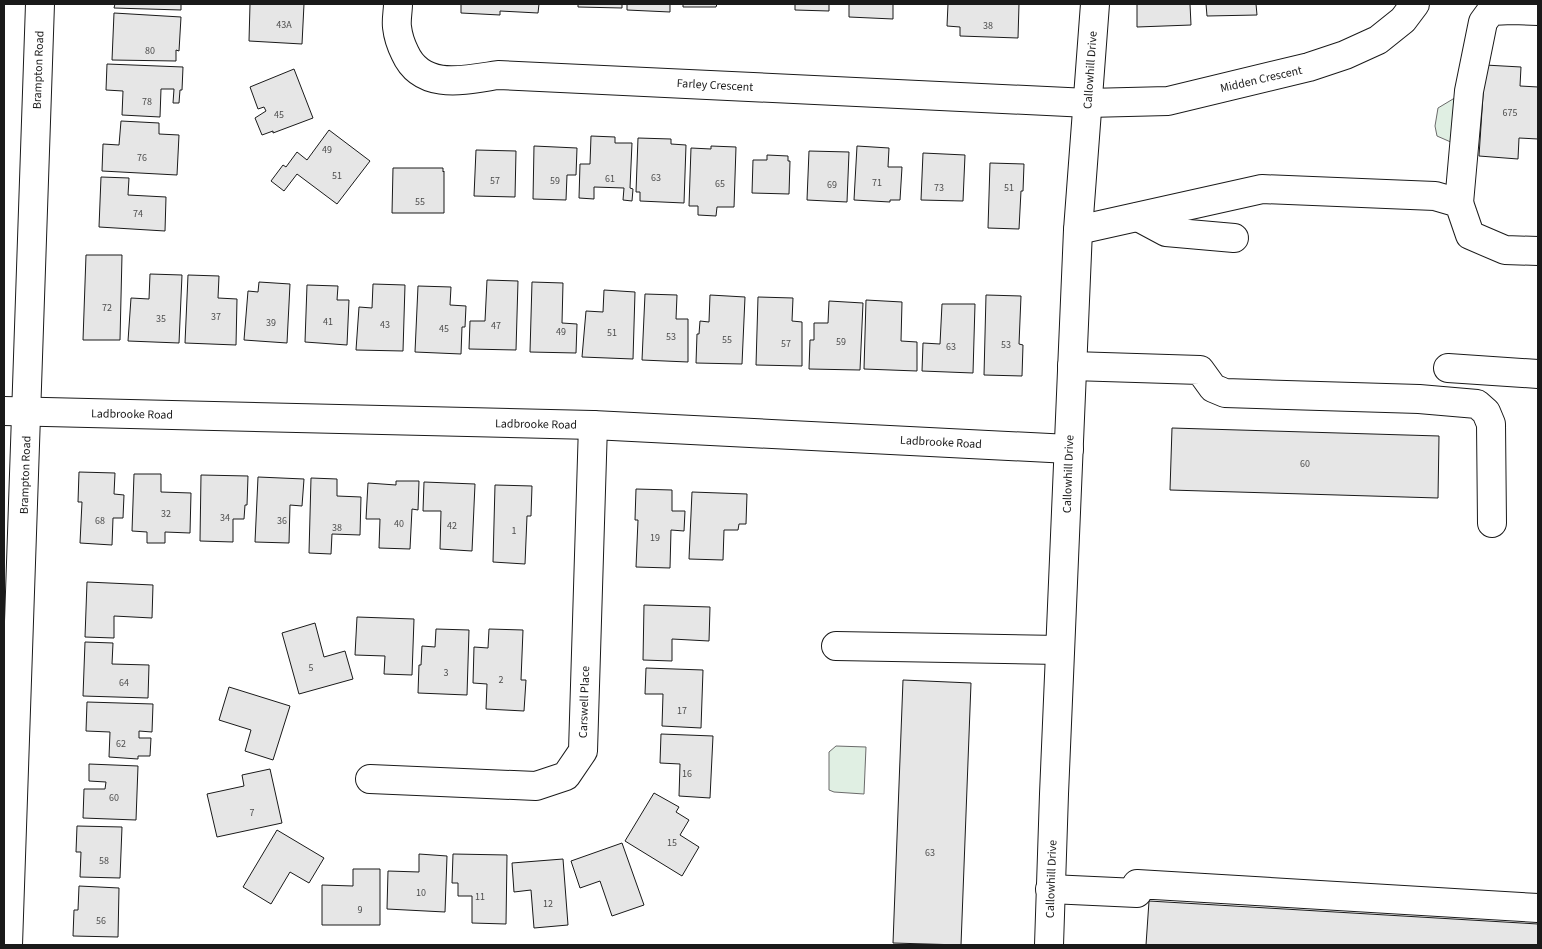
<svg xmlns="http://www.w3.org/2000/svg" width="1542" height="949" viewBox="0 0 1542 949" font-family="'Source Sans 3',sans-serif">
  <style>
    .green { fill: #e0efe3; stroke: #6a6a6a }
    .building { fill: #e6e6e6; stroke: #1a1a1a }
    .lines { fill: none; stroke-linecap: round; stroke-linejoin: round }
    .minor-casing { stroke: #1a1a1a; stroke-width: 30 }
    .minor { stroke: #fff; stroke-width: 28 }
    .labels { text-anchor: middle; stroke-width: 4; stroke-linejoin: round; paint-order: stroke }
    .number-label { font-size: 10px; fill: #4d4d4d }
    .street-label { font-size: 12px; fill: #1a1a1a; stroke: #fff }
  </style>
  <rect width="100%" height="100%" fill="#fff"/>
  <!-- green -->
  <g class="green">
    <path d="M1458,96L1453,143L1437,136L1435,126L1438,108Z"/>
    <path d="M836,746L866,747L864,794L834,792L829,790V752Z"/>
  </g>
  <!-- building -->
  <g class="building">
    <path d="M115,4H181V10L114,8Z"/>
    <path d="M250,4H304L302,44L249,41Z"/>
    <path d="M461,4H539L538,13L500,11V15L461,13Z"/>
    <path d="M578,4H622V8L578,7Z"/>
    <path d="M627,4H670V12L627,10Z"/>
    <path d="M683,4H717L716,7H683Z"/>
    <path d="M795,4H829V11L795,10Z"/>
    <path d="M849,4H893V19L849,17Z"/>
    <path d="M948,4H1019L1018,38L960,36V27L947,26Z"/>
    <path d="M1137,4H1190L1191,25L1137,27Z"/>
    <path d="M1206,4H1256L1257,15L1207,16Z"/>
    <path d="M114,13L181,17L179,51L176,50V61L112,60Z"/>
    <path d="M107,64L183,67L182,90H180L179,103H173L174,89H161L160,117L122,115L123,91L106,90Z"/>
    <path d="M1485,65L1521,67L1520,86L1538,87V139L1519,138L1518,159L1479,156Z"/>
    <path d="M294,69L313,118L273,133V131L262,135L255,118L266,111L264,107L258,109L250,87Z"/>
    <path d="M121,121L159,123V134L179,135L177,175L102,171L103,144L119,145Z"/>
    <path d="M329,130L370,161L337,204L297,174L284,191L271,181L283,165L286,167L297,152L307,160Z"/>
    <path d="M591,136L615,137V143H632L630,188L633,189L632,201L623,200L624,188L594,187V199L579,198L580,164H590Z"/>
    <path d="M638,138L671,139V144L686,145L684,203L640,201V192H636Z"/>
    <path d="M534,146L577,148L576,175H567L566,200L533,199Z"/>
    <path d="M711,146L736,147L734,207H717L716,216L698,215V206H689L691,148L711,149Z"/>
    <path d="M857,146L889,148L888,167H902L900,200H890V202L854,200Z"/>
    <path d="M476,150L516,151L515,197L474,196Z"/>
    <path d="M809,151L849,152L847,202L807,200Z"/>
    <path d="M923,153L965,155L963,201L921,200Z"/>
    <path d="M767,155L788,156V161H790L789,194L752,193L753,160H767Z"/>
    <path d="M990,163L1024,164L1023,191H1021L1019,229L988,228Z"/>
    <path d="M393,168H443V172L444,171V213H392Z"/>
    <path d="M101,177L129,178L128,195L166,197L165,231L99,227Z"/>
    <path d="M86,255H122L120,340H83Z"/>
    <path d="M150,274L182,275L179,343L128,341L131,298L149,299Z"/>
    <path d="M188,275L219,276L218,298L237,299L236,345L185,343Z"/>
    <path d="M487,280L518,281L516,350L469,349L470,321H485Z"/>
    <path d="M259,282L290,284L287,343L244,340L248,291L258,292Z"/>
    <path d="M532,282L563,283L562,323L577,324L576,353L530,352Z"/>
    <path d="M373,284L405,285L403,351L356,350L359,307L372,308Z"/>
    <path d="M307,285L338,286L337,300H349L347,345L305,342Z"/>
    <path d="M418,286L451,287L450,305L466,306L465,327H462L461,354L415,352Z"/>
    <path d="M604,290L635,292L633,359L582,357L586,311L603,312Z"/>
    <path d="M645,294L677,295L676,319H688V362L642,360Z"/>
    <path d="M710,295L745,297L742,364L696,363L697,334H699L700,321L709,322Z"/>
    <path d="M986,295L1021,296L1019,344L1023,345L1022,376L984,375Z"/>
    <path d="M758,297L793,298L792,321L802,322V366L756,365Z"/>
    <path d="M866,300L902,302L901,341L917,342V371L864,369Z"/>
    <path d="M829,301L863,303L860,370L809,369L810,340H814V323H828Z"/>
    <path d="M942,304H975L973,373L922,371L923,343L940,344Z"/>
    <path d="M1172,428L1439,436L1438,498L1170,490Z"/>
    <path d="M79,472L115,473L114,494L124,495L123,518H113L112,545L80,543L82,502H78Z"/>
    <path d="M134,474H161V492L191,493L190,533L165,532V543H147V532L132,531Z"/>
    <path d="M201,475L248,476L247,505H245L244,519H233V542L200,541Z"/>
    <path d="M258,477L304,479L302,506L290,505L289,543L255,542Z"/>
    <path d="M311,478L337,479V496L361,497L360,535L332,534L331,554L309,553Z"/>
    <path d="M396,481H419L418,510L412,509L410,549L379,548L380,519H366L368,483L396,485Z"/>
    <path d="M424,482L475,484L472,551L440,549L441,511H423Z"/>
    <path d="M495,485L532,486L531,516H527L525,564L493,562Z"/>
    <path d="M636,489L672,490V511H685L684,531L671,530L670,568L636,567L638,520H635Z"/>
    <path d="M692,492L747,494L746,524H739L738,530H724L723,560L689,559Z"/>
    <path d="M87,582L153,585L152,618L114,616V638L85,637Z"/>
    <path d="M644,605L710,607L709,641L672,639V661L643,660Z"/>
    <path d="M357,617L414,619L412,675L384,674L385,656L355,655Z"/>
    <path d="M315,623L324,657L345,651L353,679L299,694L282,633Z"/>
    <path d="M436,629L469,630L467,695L418,693L419,665H421L422,646L435,647Z"/>
    <path d="M489,629L523,630L521,680H526L524,711L486,709L487,684L473,683L474,647L488,648Z"/>
    <path d="M85,642L113,643L112,664L149,665L148,698L83,696Z"/>
    <path d="M646,668L703,670L701,728L662,726L663,694H645Z"/>
    <path d="M903,680L971,683L961,945L893,943Z"/>
    <path d="M229,687L290,706L273,760L245,751L251,730L219,720Z"/>
    <path d="M87,702L153,704L152,732L139,731V738H151L150,756H138V759L109,757L110,732L86,731Z"/>
    <path d="M661,734L713,736L710,798L679,796L680,764L660,763Z"/>
    <path d="M89,764L138,766L136,820L83,818L84,789H105L106,782L89,781Z"/>
    <path d="M270,769L282,823L217,837L207,794L244,786L242,775Z"/>
    <path d="M654,793L679,807L676,812L689,820L680,835L699,847L682,876L625,841Z"/>
    <path d="M77,826L122,827L120,878L80,877L81,852H76Z"/>
    <path d="M277,830L324,858L309,883L290,872L271,904L243,887Z"/>
    <path d="M622,843L644,905L612,916L600,881L580,888L571,861Z"/>
    <path d="M419,854L447,856L445,912L387,909L388,871L419,872Z"/>
    <path d="M453,854L507,855L506,924L472,923V896H458V883H452Z"/>
    <path d="M563,859L568,925L534,928L531,890L514,892L512,863Z"/>
    <path d="M353,869H380V925H322V885L353,886Z"/>
    <path d="M79,886L119,888L118,937L73,936L74,910H78Z"/>
    <path d="M1149,901L1538,924V945H1146Z"/>
  </g>
  <g class="lines">
    <!-- minor casing -->
    <g class="minor-casing">
      <g id="minor">
        <path d="M398,4C398,11 396,20 397,27C398,36 401,45 405,53C422,91 465,80 498,75L1088,103L1168,101L1309,67L1345,55L1378,40L1403,20L1415,4"/>
        <path d="M1459,203L1469,91L1483,22L1491,11L1512,10L1538,11"/>
        <path d="M1138,217L1166,232L1234,238"/>
        <path d="M1078,230L1262,189L1435,196L1459,203L1470,235L1505,250L1538,251"/>
        <path d="M1072,366L1200,370L1213,388L1225,393L1419,399L1477,404L1486,412L1491,424L1492,523"/>
        <path d="M1448,368L1538,374"/>
        <path d="M4,411L593,425L1069,449"/>
        <path d="M836,646L1060,650"/>
        <path d="M370,779L536,786L566,776L583,751L593,425"/>
        <path d="M1050,889L1137,893V884L1538,908"/>
        <path d="M8,945L40,4"/>
        <path d="M1049,945L1054,794L1078,230L1095,4"/>
      </g>
    </g>
    <!-- minor -->
    <use href="#minor" class="minor"/>
  </g>
  <g class="labels">
    <!-- number labels -->
    <g class="number-label">
      <text x="284" y="28">43A</text>
      <text x="988" y="29">38</text>
      <text x="150" y="54">80</text>
      <text x="147" y="105">78</text>
      <text x="1510" y="116">675</text>
      <text x="279" y="118">45</text>
      <text x="327" y="153">49</text>
      <text x="142" y="161">76</text>
      <text x="337" y="179">51</text>
      <text x="656" y="181">63</text>
      <text x="610" y="182">61</text>
      <text x="495" y="184">57</text>
      <text x="555" y="184">59</text>
      <text x="877" y="186">71</text>
      <text x="720" y="187">65</text>
      <text x="832" y="188">69</text>
      <text x="939" y="191">73</text>
      <text x="1009" y="191">51</text>
      <text x="420" y="205">55</text>
      <text x="138" y="217">74</text>
      <text x="107" y="311">72</text>
      <text x="216" y="320">37</text>
      <text x="161" y="322">35</text>
      <text x="328" y="325">41</text>
      <text x="271" y="326">39</text>
      <text x="385" y="328">43</text>
      <text x="496" y="329">47</text>
      <text x="444" y="332">45</text>
      <text x="561" y="335">49</text>
      <text x="612" y="336">51</text>
      <text x="671" y="340">53</text>
      <text x="727" y="343">55</text>
      <text x="841" y="345">59</text>
      <text x="786" y="347">57</text>
      <text x="1006" y="348">53</text>
      <text x="951" y="350">63</text>
      <text x="1305" y="467">60</text>
      <text x="166" y="517">32</text>
      <text x="225" y="521">34</text>
      <text x="100" y="524">68</text>
      <text x="282" y="524">36</text>
      <text x="399" y="527">40</text>
      <text x="452" y="529">42</text>
      <text x="337" y="531">38</text>
      <text x="514" y="534">1</text>
      <text x="655" y="541">19</text>
      <text x="311" y="671">5</text>
      <text x="446" y="676">3</text>
      <text x="501" y="683">2</text>
      <text x="124" y="686">64</text>
      <text x="682" y="714">17</text>
      <text x="121" y="747">62</text>
      <text x="687" y="777">16</text>
      <text x="114" y="801">60</text>
      <text x="252" y="816">7</text>
      <text x="672" y="846">15</text>
      <text x="930" y="856">63</text>
      <text x="104" y="864">58</text>
      <text x="421" y="896">10</text>
      <text x="480" y="900">11</text>
      <text x="548" y="907">12</text>
      <text x="360" y="913">9</text>
      <text x="101" y="924">56</text>
    </g>
    <!-- street labels -->
    <g class="street-label">
      <text transform="translate(38 70) rotate(-88)" y="4">Brampton Road</text>
      <text transform="translate(1090 70) rotate(-86)" y="4">Callowhill Drive</text>
      <text transform="translate(1261 79) rotate(-13)" y="4">Midden Crescent</text>
      <text transform="translate(715 85) rotate(3)" y="4">Farley Crescent</text>
      <text transform="translate(132 414) rotate(1)" y="4">Ladbrooke Road</text>
      <text transform="translate(536 424) rotate(1)" y="4">Ladbrooke Road</text>
      <text transform="translate(941 442) rotate(3)" y="4">Ladbrooke Road</text>
      <text transform="translate(1068 474) rotate(-88)" y="4">Callowhill Drive</text>
      <text transform="translate(25 475) rotate(-88)" y="4">Brampton Road</text>
      <text transform="translate(584 702) rotate(-88)" y="4">Carswell Place</text>
      <text transform="translate(1051 879) rotate(-88)" y="4">Callowhill Drive</text>
    </g>
  </g>
  <!-- border -->
  <rect width="1542" height="949" fill="none" stroke="#1a1a1a" stroke-width="10"/>
</svg>
